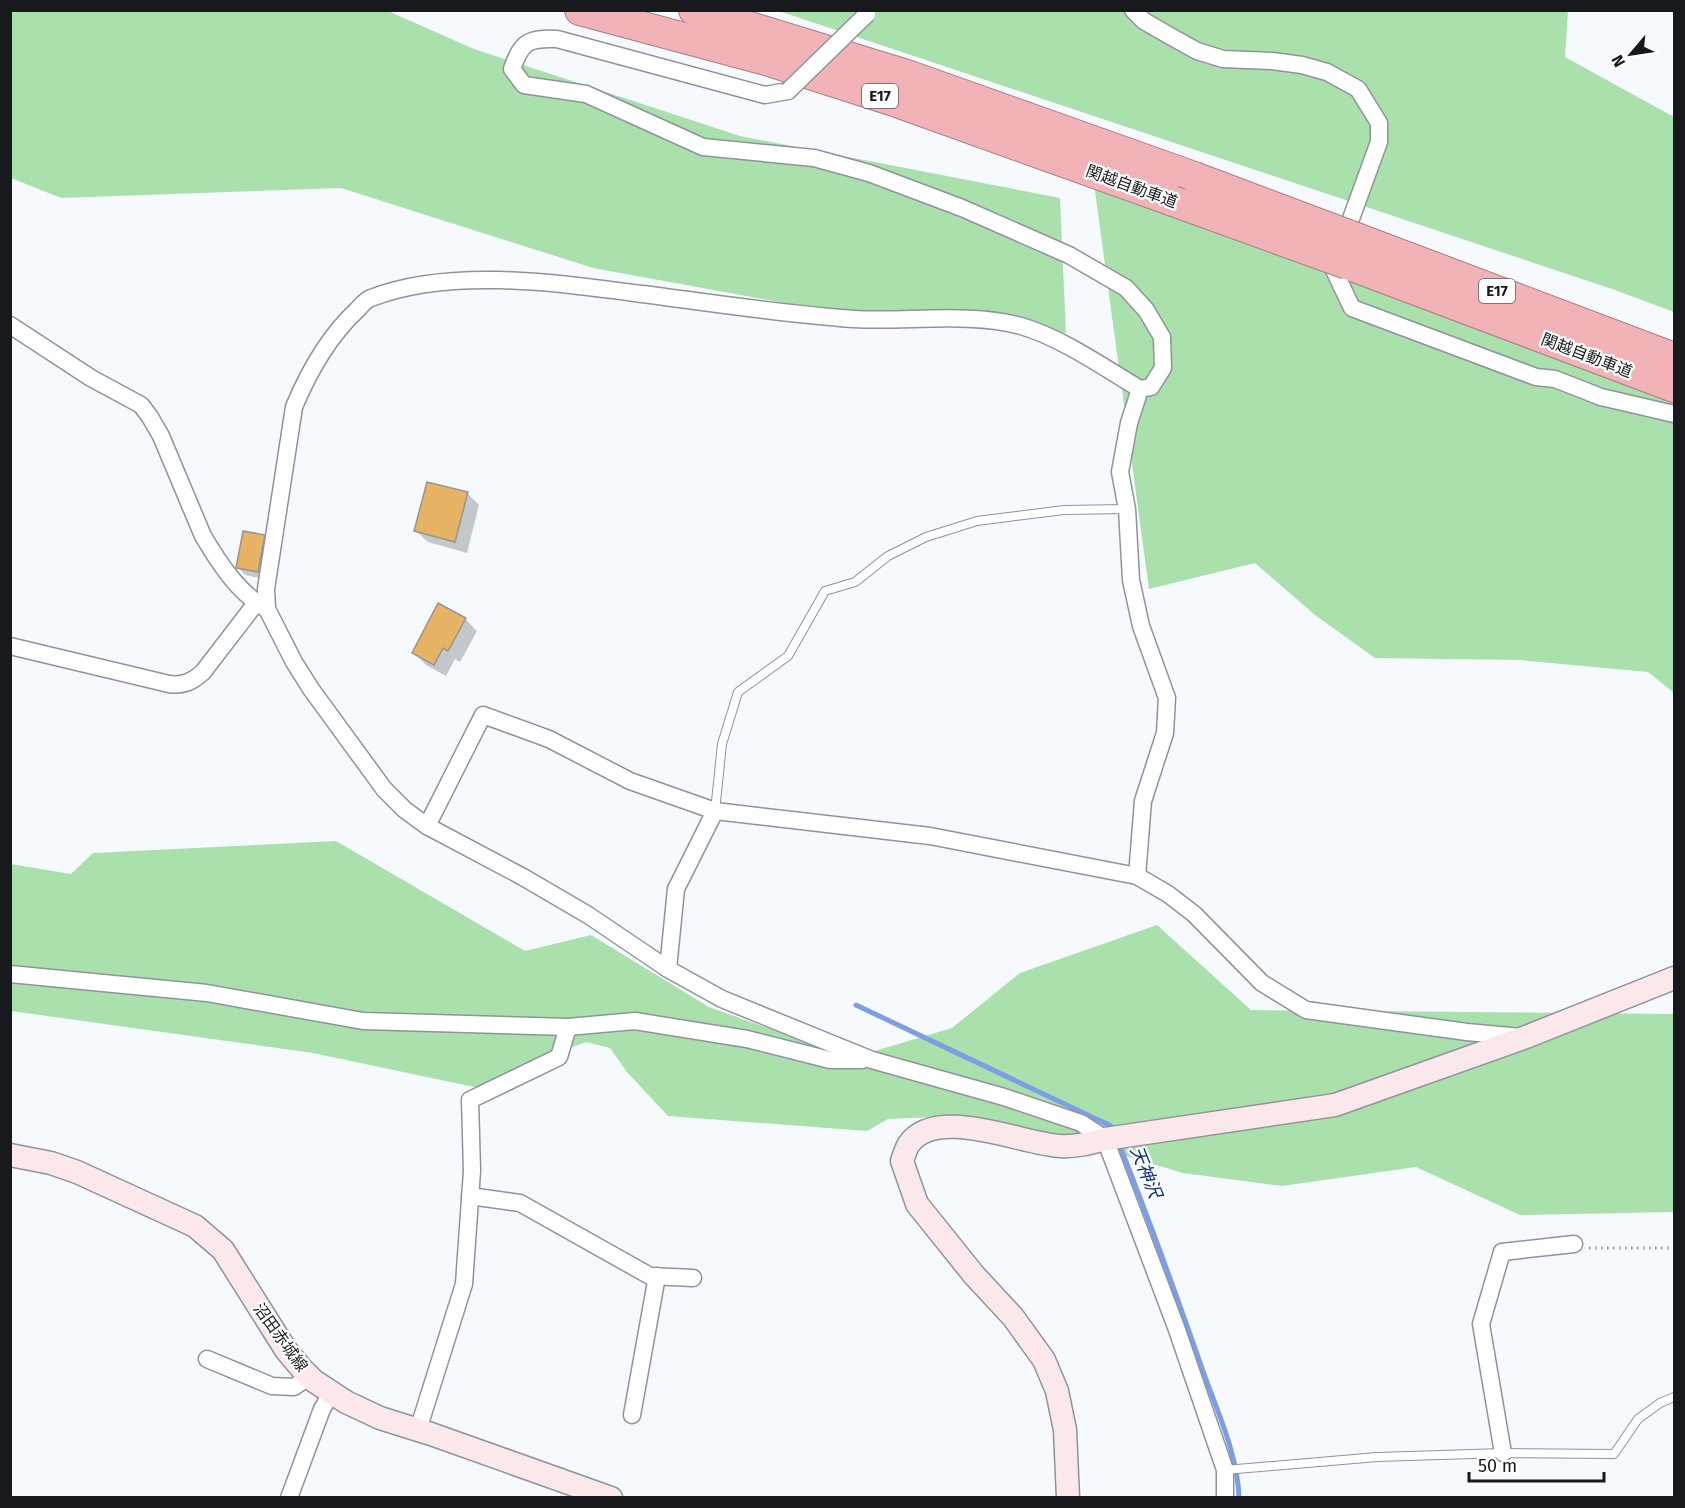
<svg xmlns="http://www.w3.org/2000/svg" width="1685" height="1508" viewBox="0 0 1685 1508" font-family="'Fira Sans','Noto Sans JP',sans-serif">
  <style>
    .green { fill: #aae0ac }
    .shadow { fill: #0003 }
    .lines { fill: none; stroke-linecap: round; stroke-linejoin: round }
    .stream { stroke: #7d9ee7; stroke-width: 5 }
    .building { fill: #e6b464; stroke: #99948d; stroke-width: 1.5 }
    .lane-casing { stroke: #8f939b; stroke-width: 10 }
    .street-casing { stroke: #8f939b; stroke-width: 19 }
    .secondary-casing { stroke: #8f939b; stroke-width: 25 }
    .highway-casing { stroke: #a57d81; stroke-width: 32 }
    .path { stroke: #96999d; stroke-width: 3; stroke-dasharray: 1.5 4.5; stroke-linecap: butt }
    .lane { stroke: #fff; stroke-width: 8 }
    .street { stroke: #fff; stroke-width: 16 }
    .secondary { stroke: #fbe8ea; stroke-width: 22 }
    .highway { stroke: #f1b3b8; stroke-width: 30 }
    .street-bridge-casing { stroke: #8f939b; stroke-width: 19; stroke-linecap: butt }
    .highway-bridge-casing { stroke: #a57d81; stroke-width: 32; stroke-linecap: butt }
    .street-bridge { stroke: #fff; stroke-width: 16 }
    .highway-bridge { stroke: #f1b3b8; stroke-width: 30 }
    .labels { text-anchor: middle; stroke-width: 4.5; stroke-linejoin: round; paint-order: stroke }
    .shield { fill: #fff; stroke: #5d5e60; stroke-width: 1.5 }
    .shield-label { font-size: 15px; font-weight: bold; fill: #17191c }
    .street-label { font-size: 16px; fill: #17191c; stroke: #fff }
    .water-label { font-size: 18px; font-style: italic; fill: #102c7e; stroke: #fff }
  </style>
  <rect width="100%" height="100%" fill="#f6f9fe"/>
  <!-- green -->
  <g class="green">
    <path d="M10,11H388L474,49L740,136L1060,198L1066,333L856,316L593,268L341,188L61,198L11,178Z"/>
    <path d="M779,11H1568L1565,57L1674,117V312L1615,290Z"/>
    <path d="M1094,184L1674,386V693L1648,672L1520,660L1375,658L1315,615L1255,563L1149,589Z"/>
    <path d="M336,841L525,951L591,935L709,1007L851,1058L952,1028L1020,973L1157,925L1251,1010L1674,1014V1212L1520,1215L1416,1167L1282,1186L1183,1173L1059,1136L958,1116L888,1119L867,1131L668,1116L627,1072L610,1048L586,1042L535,1061L493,1091L313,1053L11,1011V864L71,874L93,853Z"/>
  </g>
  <!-- shadow -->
  <g class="shadow">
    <path d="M467,493L479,505L467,553L428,542L416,531Z"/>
    <path d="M264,537L272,544L265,579L245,575L238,567Z"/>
    <path d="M465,619L477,631L460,662L455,659L446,676L426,665L414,653Z"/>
  </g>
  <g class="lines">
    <!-- stream -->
    <g class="stream">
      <path d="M856,1005L1111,1126L1114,1132"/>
      <path d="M1119,1144C1149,1219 1176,1294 1203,1371C1217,1411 1238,1455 1239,1498"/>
    </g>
  </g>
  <!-- building -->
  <g class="building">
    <path d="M427,482L468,492L455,542L414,531Z"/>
    <path d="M243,531L265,535L258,572L236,568Z"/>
    <path d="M438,603L466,618L448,651L443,648L434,665L412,653Z"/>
  </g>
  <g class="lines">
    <!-- lane casing -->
    <g class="lane-casing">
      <g id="lane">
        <path d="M715,811L722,744L738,692L788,656L825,591L855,582L888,556L926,537L977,521L1064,510L1127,509"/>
        <path d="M1225,1470L1377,1457L1503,1453L1614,1454L1638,1419L1660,1403L1674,1397"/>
      </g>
    </g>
    <!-- street casing -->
    <g class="street-casing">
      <g id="street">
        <path d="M1133,10L1144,21L1170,36L1197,51L1223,59L1272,61L1302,65L1327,72L1358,89L1379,123V142L1333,268L1352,308L1536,377L1555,379L1601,397L1674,414"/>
        <path d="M788,91L765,95L557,39C528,38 522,41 512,69L524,85L586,94L703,147L814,158L869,173L962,208L1069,255L1126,288L1146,310L1162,337L1163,368L1151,387L1140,389C1103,367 1062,338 1021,326C972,312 906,322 854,319C783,314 713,303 642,294C559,283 450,267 371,298C365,300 361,306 357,310C328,337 309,371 294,407L266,589L267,609L294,662L311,689L384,789L405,810L427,826L523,877L588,915L668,969L722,999L872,1060L1004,1097L1081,1123L1105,1139L1176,1327L1225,1470V1498"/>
        <path d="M10,325L91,378L141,405L150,417L161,436L203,536C219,563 239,594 267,609"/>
        <path d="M10,646L169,684C183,686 192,682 203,672L256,603"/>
        <path d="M427,826L483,715L549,739L630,781L715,811L930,836L1137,876L1168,894L1194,914L1262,983L1306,1010L1467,1032L1521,1037"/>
        <path d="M1137,876L1143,801L1165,733L1167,698L1141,626L1131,580L1127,509L1120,472L1129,423L1140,389"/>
        <path d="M668,969L676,889L715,811"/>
        <path d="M10,974L207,993L363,1021L568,1027L635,1021L747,1039L830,1060H862"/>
        <path d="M470,1196L520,1203L650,1276L693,1278"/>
        <path d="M207,1359L272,1386L294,1387L310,1376"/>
        <path d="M632,1415L657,1276"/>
        <path d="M418,1430L464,1284L472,1171L470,1100L559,1057L568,1027"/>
        <path d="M1503,1453L1481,1324L1502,1252L1574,1244"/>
        <path d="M289,1498L322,1409L331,1394"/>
      </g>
    </g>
    <!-- secondary casing -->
    <g class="secondary-casing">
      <g id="secondary">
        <path d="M10,1155L51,1163L77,1172L195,1226L223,1250L286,1350L301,1368L314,1381L346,1402L380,1418L431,1434L611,1498"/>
        <path d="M1068,1498L1065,1430L1057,1391L1044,1360L1013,1317L974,1275L917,1204L902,1161C904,1156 906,1148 909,1144C936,1105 1022,1144 1060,1146C1076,1147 1090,1143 1105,1139L1335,1105L1526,1037L1674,978"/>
      </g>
    </g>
    <!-- highway casing -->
    <g class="highway-casing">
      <g id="highway">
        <path d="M580,10L766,60L891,100L1173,201"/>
        <path d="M694,10L907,75L1194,177"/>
        <path d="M1359,239L1674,358"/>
        <path d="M1347,264L1674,387"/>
      </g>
    </g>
    <!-- path -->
    <path class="path" d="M1589,1248H1674"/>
    <!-- lane -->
    <use href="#lane" class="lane"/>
    <!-- street -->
    <use href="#street" class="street"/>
    <!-- secondary -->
    <use href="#secondary" class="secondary"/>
    <!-- highway -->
    <use href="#highway" class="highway"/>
    <!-- street-bridge casing -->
    <g class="street-bridge-casing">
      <path id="street-bridge" d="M788,91L867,14"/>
    </g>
    <!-- highway-bridge casing -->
    <g class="highway-bridge-casing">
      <g id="highway-bridge">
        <path d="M1194,177L1359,239"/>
        <path d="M1173,201L1347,264"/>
      </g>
    </g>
    <!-- street-bridge -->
    <use href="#street-bridge" class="street-bridge"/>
    <!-- highway-bridge -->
    <use href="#highway-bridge" class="highway-bridge"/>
  </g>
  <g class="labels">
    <!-- shield labels -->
    <g class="shield">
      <rect x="862" y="84" width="36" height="24" rx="4.5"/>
      <rect x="1479" y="279" width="36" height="24" rx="4.5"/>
    </g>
    <g class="shield-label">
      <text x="880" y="101">E17</text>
      <text x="1497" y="296">E17</text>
    </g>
    <!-- street labels -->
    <g class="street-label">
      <text transform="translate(1132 186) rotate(20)" y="6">関越自動車道</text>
      <text transform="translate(1587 355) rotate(21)" y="6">関越自動車道</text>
      <text transform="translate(281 1337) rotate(54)" y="6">沼田赤城線</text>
    </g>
    <!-- water labels -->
    <g class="water-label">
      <text transform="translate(1146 1172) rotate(68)" y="6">天神沢</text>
    </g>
  </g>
  <!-- border -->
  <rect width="1685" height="1508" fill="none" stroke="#17191c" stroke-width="24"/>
  <!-- north arrow -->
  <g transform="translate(1631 54) rotate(241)" stroke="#ffffff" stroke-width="4.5" paint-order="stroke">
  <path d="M0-4.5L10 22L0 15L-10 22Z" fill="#17191c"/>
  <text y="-9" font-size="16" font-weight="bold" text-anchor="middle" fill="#17191c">N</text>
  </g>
  <!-- scale -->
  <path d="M1469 1472v9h135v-9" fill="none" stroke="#17191c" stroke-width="3"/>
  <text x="1478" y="1472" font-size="18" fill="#17191c" stroke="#ffffff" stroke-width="4.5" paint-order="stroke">50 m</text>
</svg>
